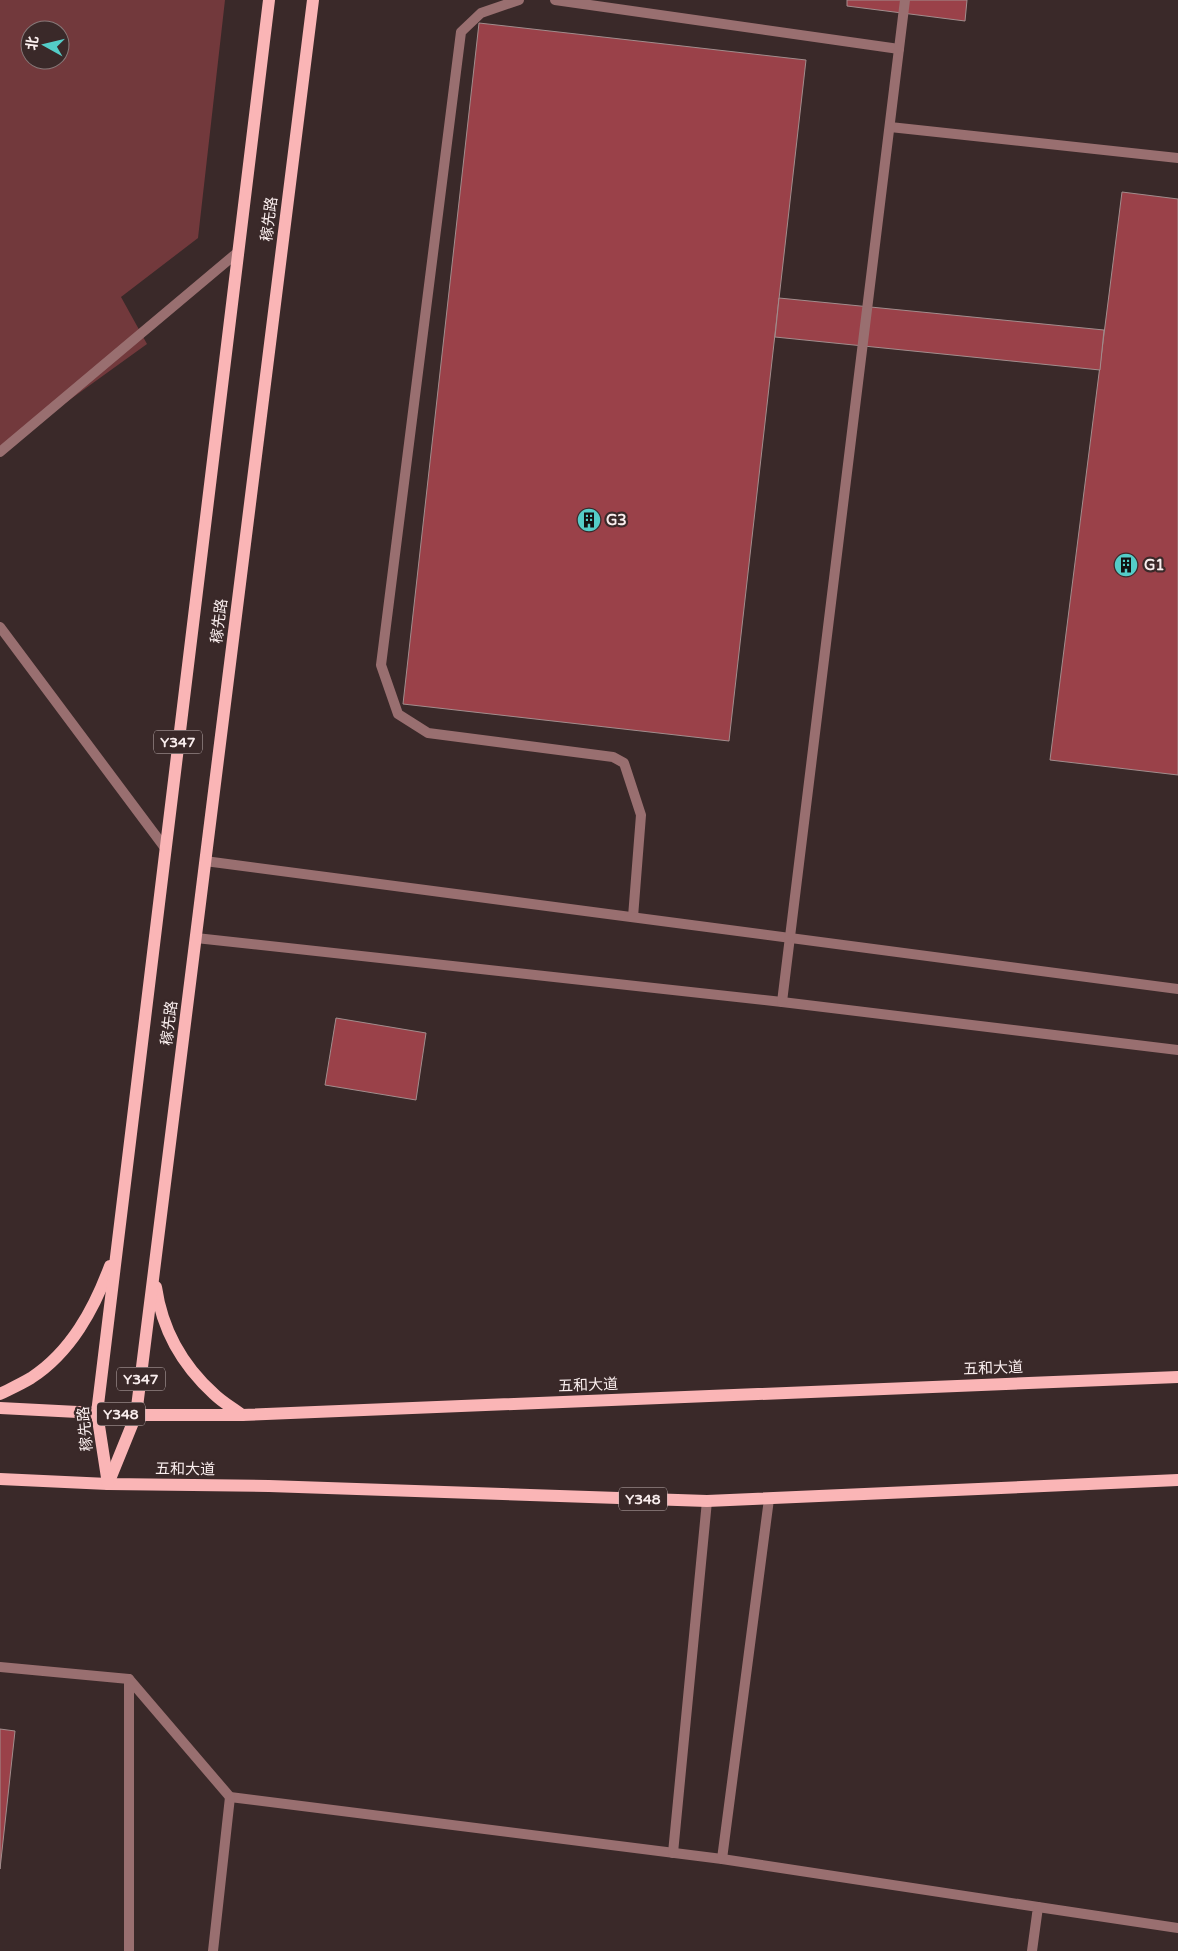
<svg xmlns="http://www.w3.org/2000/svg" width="1178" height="1951" viewBox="0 0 1178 1951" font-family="'Varela Round','Noto Sans SC',sans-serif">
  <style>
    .green { fill: #72393c; fill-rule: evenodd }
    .building { fill: #9a4149; stroke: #a28d8d }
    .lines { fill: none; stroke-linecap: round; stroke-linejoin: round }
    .lane { stroke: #996f70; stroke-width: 10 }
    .primary { stroke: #fab5b6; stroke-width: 12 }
    .labels { text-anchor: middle; stroke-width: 4.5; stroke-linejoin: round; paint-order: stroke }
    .shield { fill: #3a2929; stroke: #c0b3b3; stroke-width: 1 }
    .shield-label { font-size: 14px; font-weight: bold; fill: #faeeee }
    .street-label { font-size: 15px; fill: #faeeee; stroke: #3a2929 }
    .poi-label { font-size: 15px; font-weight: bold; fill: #faeeee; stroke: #3a2929; text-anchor: start }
  </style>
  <rect width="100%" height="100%" fill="#3a2929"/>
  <!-- green -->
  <path class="green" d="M0,0H225L198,238L121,297L147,344L0,450ZM30,30H60V60H30Z"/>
  <!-- building -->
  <g class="building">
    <path d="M847,0H967L965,21L847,6Z"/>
    <path d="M479,23L806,60L729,741L403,704Z"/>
    <path d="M1122,192L1178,199V775L1050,760Z"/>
    <path d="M779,298L1104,330L1100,370L775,337Z"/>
    <path d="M336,1018L426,1033L416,1100L325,1085Z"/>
    <path d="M0,1729L15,1731L0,1869Z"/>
  </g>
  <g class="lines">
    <!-- lane -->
    <g class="lane">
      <path d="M519,0L481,13L461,32L381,665L398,714L428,733L613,757L624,763L641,815L633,917"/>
      <path d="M555,0L899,49"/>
      <path d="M890,127L1178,158"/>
      <path d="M0,452L238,252"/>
      <path d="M0,627L165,848"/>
      <path d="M205,861L1178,989"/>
      <path d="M196,938L782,1002L1178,1050"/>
      <path d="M782,1002L905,0"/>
      <path d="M0,1667L129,1679L230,1797L722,1859L1038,1907L1032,1951"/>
      <path d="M129,1679V1951"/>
      <path d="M673,1853L707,1501"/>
      <path d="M722,1859L769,1499"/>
      <path d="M1038,1907L1178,1928"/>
      <path d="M213,1951L230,1797"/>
    </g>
    <!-- primary -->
    <g class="primary">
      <path d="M156,1287C162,1329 182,1365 214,1394C222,1402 233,1408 242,1415"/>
      <path d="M0,1394C10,1389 21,1384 31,1378C71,1352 94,1309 110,1266"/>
      <path d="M0,1408L136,1415H242L1178,1377"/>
      <path d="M0,1479L108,1484L269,1486L707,1501L1178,1480"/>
      <path d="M108,1484L136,1415L313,0"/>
      <path d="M108,1484L97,1413L269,0"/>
    </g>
  </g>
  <!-- icons -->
  <defs>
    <g id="building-disc" transform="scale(1.25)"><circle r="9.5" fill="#54cdc8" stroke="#3a2929"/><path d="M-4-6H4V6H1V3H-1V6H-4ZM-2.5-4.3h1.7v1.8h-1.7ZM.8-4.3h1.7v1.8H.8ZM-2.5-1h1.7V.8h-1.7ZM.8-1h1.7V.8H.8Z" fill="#111"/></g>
  </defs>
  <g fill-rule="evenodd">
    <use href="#building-disc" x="589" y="520"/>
    <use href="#building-disc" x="1126" y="565"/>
  </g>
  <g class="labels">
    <!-- shield labels -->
    <g class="shield">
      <rect x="154" y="730.5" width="48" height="23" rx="4"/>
      <rect x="117" y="1367.5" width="48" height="23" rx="4"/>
      <rect x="97" y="1402.5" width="48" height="23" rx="4"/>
      <rect x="619" y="1487.5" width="48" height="23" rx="4"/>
    </g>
    <g class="shield-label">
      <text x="178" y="747">Y347</text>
      <text x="141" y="1384">Y347</text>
      <text x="121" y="1419">Y348</text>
      <text x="643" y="1504">Y348</text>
    </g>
    <!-- street labels -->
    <g class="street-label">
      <text transform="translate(269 219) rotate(-83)" y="5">稼先路</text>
      <text transform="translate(219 621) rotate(-83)" y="5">稼先路</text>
      <text transform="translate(169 1023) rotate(-83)" y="5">稼先路</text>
      <text transform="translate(993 1368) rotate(-2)" y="5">五和大道</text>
      <text transform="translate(588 1385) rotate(-2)" y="5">五和大道</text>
      <text transform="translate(85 1429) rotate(-95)" y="5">稼先路</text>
      <text transform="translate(185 1469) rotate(1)" y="5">五和大道</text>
    </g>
    <!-- poi labels -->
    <g class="poi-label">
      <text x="606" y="525">G3</text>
      <text x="1144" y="570">G1</text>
    </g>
  </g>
  <!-- north arrow -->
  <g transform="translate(45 45) rotate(278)"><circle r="24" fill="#3a2929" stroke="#877878"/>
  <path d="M0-4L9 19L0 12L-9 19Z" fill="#54cdc8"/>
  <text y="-8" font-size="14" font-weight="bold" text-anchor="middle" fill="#faeeee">北</text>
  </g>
</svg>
